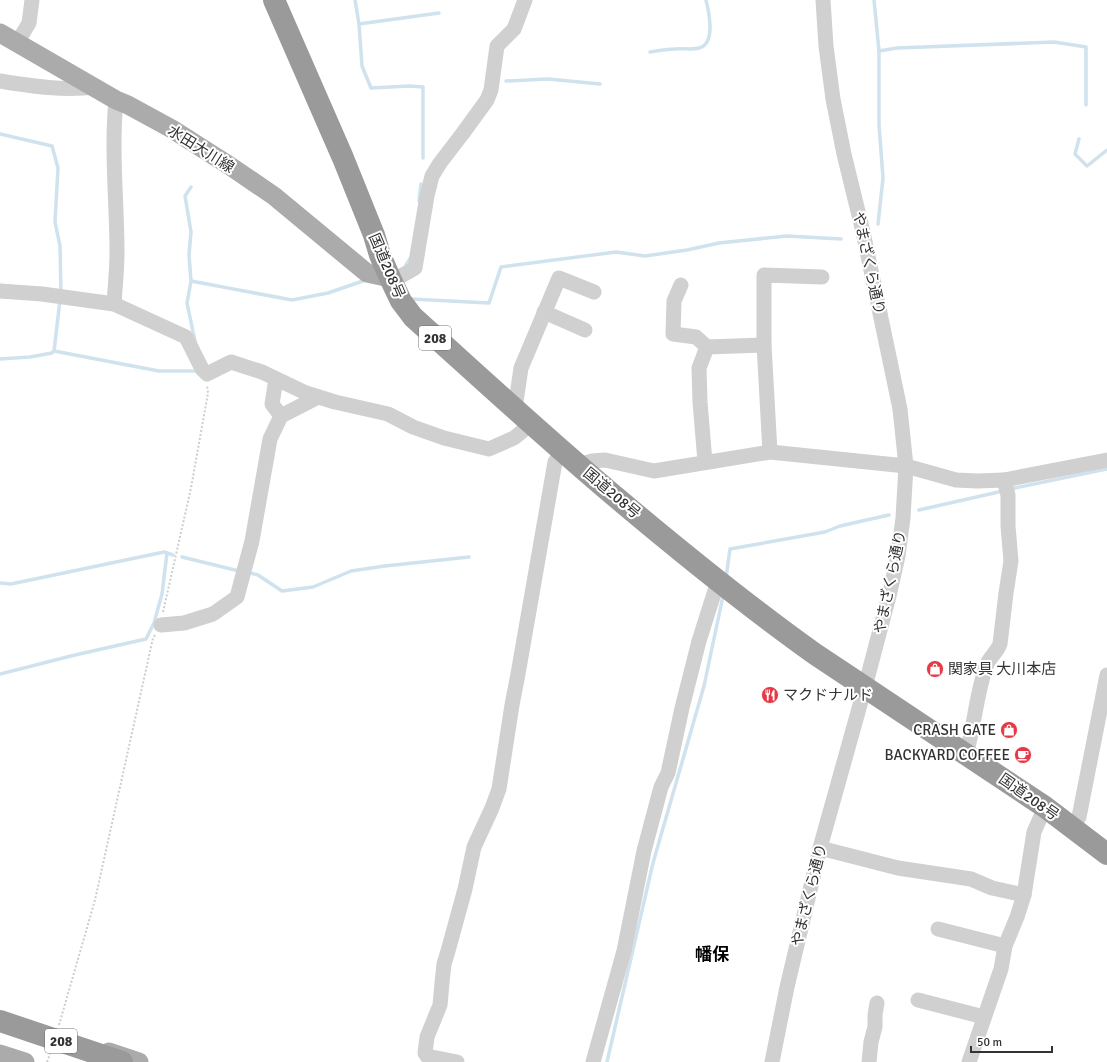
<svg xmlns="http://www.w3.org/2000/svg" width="1107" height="1062" viewBox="0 0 1107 1062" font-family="Signika,'Noto Sans JP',sans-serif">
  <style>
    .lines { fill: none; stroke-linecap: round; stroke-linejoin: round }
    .stream { stroke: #cfe2ee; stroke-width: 3.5 }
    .path { stroke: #cdcdcd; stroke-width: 2; stroke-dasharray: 2 2; stroke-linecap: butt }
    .minor { stroke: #d0d0d0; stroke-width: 15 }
    .major { stroke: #ababab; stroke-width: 19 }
    .highway { stroke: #9a9a9a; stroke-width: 22 }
    .highway-bridge { stroke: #9a9a9a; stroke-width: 22 }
    .labels { text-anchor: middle; stroke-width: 4; stroke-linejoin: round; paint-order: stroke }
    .shield { fill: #fff; stroke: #707070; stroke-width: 1 }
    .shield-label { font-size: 14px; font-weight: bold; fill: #333 }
    .street-label { font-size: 15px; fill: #333; stroke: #fff }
    .poi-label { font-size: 15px; fill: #333; stroke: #fff; text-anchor: start }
    .quarter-label { font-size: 17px; font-weight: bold; fill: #000; stroke: #fff }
  </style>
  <rect width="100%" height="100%" fill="#fff"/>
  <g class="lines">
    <!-- stream -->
    <g class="stream">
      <path d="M355,0L359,24L362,66L371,88L409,86L423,87V158"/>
      <path d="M874,0L879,51V125L883,178L878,224"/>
      <path d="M359,24L439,13"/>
      <path d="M879,51L897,48L1054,42L1086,47V105"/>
      <path d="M650,52C658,51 666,49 674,49C682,48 692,50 699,48C716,44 709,12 706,0"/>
      <path d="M506,81L548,79L600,84"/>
      <path d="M0,134L52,146L58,168L55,222L60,246L61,294"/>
      <path d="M1079,139L1075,154L1087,166L1107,150"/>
      <path d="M191,187L185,196L191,232L189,255L191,281L187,303L195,341"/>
      <path d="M419,201L421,184"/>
      <path d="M406,265L411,257"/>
      <path d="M191,281L292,300L328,293L363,281"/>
      <path d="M411,299L489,303L501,267L616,252L645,256L687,250L719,243L787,236L841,239"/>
      <path d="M54,351L159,371H196L197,370"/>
      <path d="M0,359L30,357L52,353L54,351L60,300"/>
      <path d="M1010,489L1107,469"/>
      <path d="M919,510L1003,491"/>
      <path d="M182,557L239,571"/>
      <path d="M247,572L258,575L282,591L313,587L351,571L385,566L469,557"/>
      <path d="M726,578L730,549L825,532L840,526L889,515"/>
      <path d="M0,583L11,584L164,552L173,555"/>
      <path d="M0,674L75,655L146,639L154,623L162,594L167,553"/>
      <path d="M607,1062L653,863L704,686L723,596"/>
    </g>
    <!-- path -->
    <g class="path">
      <path d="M163,612L191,488L208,393L207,385"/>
      <path d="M59,1025L95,900L153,638L155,635"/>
      <path d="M47,1062L50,1054"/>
    </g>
    <!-- minor -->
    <g class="minor">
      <path d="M17,43L29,23L32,0"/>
      <path d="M0,81C32,86 62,91 95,87"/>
      <path d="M390,278L401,276L415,268L427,196L432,176L440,163L463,133L487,100L491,90L497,46L514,29L525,0"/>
      <path d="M681,285L674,301L673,334L696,337L707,347L764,345"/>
      <path d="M0,291L42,294L114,304L186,337L202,369L207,374L231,362L262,372L306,393L335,402L388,414L413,427L444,438L489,449L514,438L531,424"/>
      <path d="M114,304C115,287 117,270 117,253C117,202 111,151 116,100"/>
      <path d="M544,312L585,330"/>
      <path d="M276,379L272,404L281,416"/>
      <path d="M515,409L521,368L559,278L594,292"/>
      <path d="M770,452L764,345V275L822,277"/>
      <path d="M705,462L700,402L699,368L707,347"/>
      <path d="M579,465L592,461L605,460L654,471L770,452L906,466L956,480L977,481L1004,480L1107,460"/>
      <path d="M161,625L184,623L213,614L237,597L252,541L270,439L281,416L318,397"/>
      <path d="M966,754C975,725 976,693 987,664C990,657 997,652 1000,644L1006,593L1011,561L1008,526V495L1004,480"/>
      <path d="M1072,828L1079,817L1107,675"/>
      <path d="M820,848L898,868L971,879L992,888L1024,895"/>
      <path d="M938,929L1005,946"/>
      <path d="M918,1000L984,1017"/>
      <path d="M457,1062L427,1056L425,1053L427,1037L440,1005L442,983L444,964L448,951L465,889L474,847L492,808L499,789L512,705L518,674L555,462L563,451"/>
      <path d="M593,1062L624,951L644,851L661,787L668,773L682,708L699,641L718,581"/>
      <path d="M772,1062L787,987L820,848L865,687L889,596L898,556L903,518L906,466L900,409L863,232L844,154L833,99L826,46L823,0"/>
      <path d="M869,1062L871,1042L875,1027V1015L877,1003"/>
      <path d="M969,1062L1001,969L1005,946L1017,917L1024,895L1034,832L1045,807"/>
    </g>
    <!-- major -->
    <g class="major">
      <path d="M0,33L116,100L128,105L172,129L230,166L274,196L367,273L390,278"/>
      <path d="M109,1052L139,1062"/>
      <path d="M0,1054L25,1062"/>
    </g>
    <!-- highway -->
    <path class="highway" d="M274,0L343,158L374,235L380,255L390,278L401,301L413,317C483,380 552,444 624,504C686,556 749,607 815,654L1045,807L1107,854"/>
    <!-- highway-bridge -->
    <path class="highway-bridge" d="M0,1021L122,1062"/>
  </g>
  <!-- icons -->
  <defs>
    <g id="shop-disc" transform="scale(0.9)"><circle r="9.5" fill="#e63946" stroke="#fff"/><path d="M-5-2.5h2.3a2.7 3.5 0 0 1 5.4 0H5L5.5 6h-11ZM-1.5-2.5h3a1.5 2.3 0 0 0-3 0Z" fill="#fff"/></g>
    <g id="restaurant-disc" transform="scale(0.9)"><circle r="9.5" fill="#e63946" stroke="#fff"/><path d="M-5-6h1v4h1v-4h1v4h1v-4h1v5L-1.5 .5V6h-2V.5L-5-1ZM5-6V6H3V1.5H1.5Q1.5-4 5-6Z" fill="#fff"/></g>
    <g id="cafe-disc" transform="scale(0.9)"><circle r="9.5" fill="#e63946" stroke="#fff"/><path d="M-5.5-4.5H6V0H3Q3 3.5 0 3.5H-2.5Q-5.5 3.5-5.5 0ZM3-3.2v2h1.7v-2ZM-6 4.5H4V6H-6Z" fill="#fff"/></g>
  </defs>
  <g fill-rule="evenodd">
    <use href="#shop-disc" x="935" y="669"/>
    <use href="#restaurant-disc" x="770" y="695"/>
    <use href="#shop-disc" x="1009" y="730"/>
    <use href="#cafe-disc" x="1023" y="755"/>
  </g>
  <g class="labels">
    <!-- shield labels -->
    <g class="shield">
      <rect x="419" y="326" width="32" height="24" rx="3"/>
      <rect x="45" y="1029" width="32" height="24" rx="3"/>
    </g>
    <g class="shield-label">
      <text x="435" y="343">208</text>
      <text x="61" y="1046">208</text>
    </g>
    <!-- street labels -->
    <g class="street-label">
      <text transform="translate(201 149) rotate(32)" y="5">水田大川線</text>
      <text transform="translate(869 263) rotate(78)" y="5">やまざくら通り</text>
      <text transform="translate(387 266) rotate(67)" y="5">国道208号</text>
      <text transform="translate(612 493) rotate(40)" y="5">国道208号</text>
      <text transform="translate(890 582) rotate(-78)" y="5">やまざくら通り</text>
      <text transform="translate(1029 797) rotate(35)" y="5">国道208号</text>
      <text transform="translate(809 895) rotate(-76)" y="5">やまざくら通り</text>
    </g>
    <!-- poi labels -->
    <g class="poi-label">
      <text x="948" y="674">関家具 大川本店</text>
      <text x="783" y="700">マクドナルド</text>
      <text x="996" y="735" text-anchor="end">CRASH GATE</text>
      <text x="1010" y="760" text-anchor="end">BACKYARD COFFEE</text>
    </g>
    <!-- quarter labels -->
    <g class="quarter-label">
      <text x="712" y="960">幡保</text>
    </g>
  </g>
  <!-- scale -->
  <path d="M971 1046v6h81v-6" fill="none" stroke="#333333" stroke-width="2"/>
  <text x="977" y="1046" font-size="12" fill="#333333" stroke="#ffffff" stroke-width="3" paint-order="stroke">50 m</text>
</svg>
